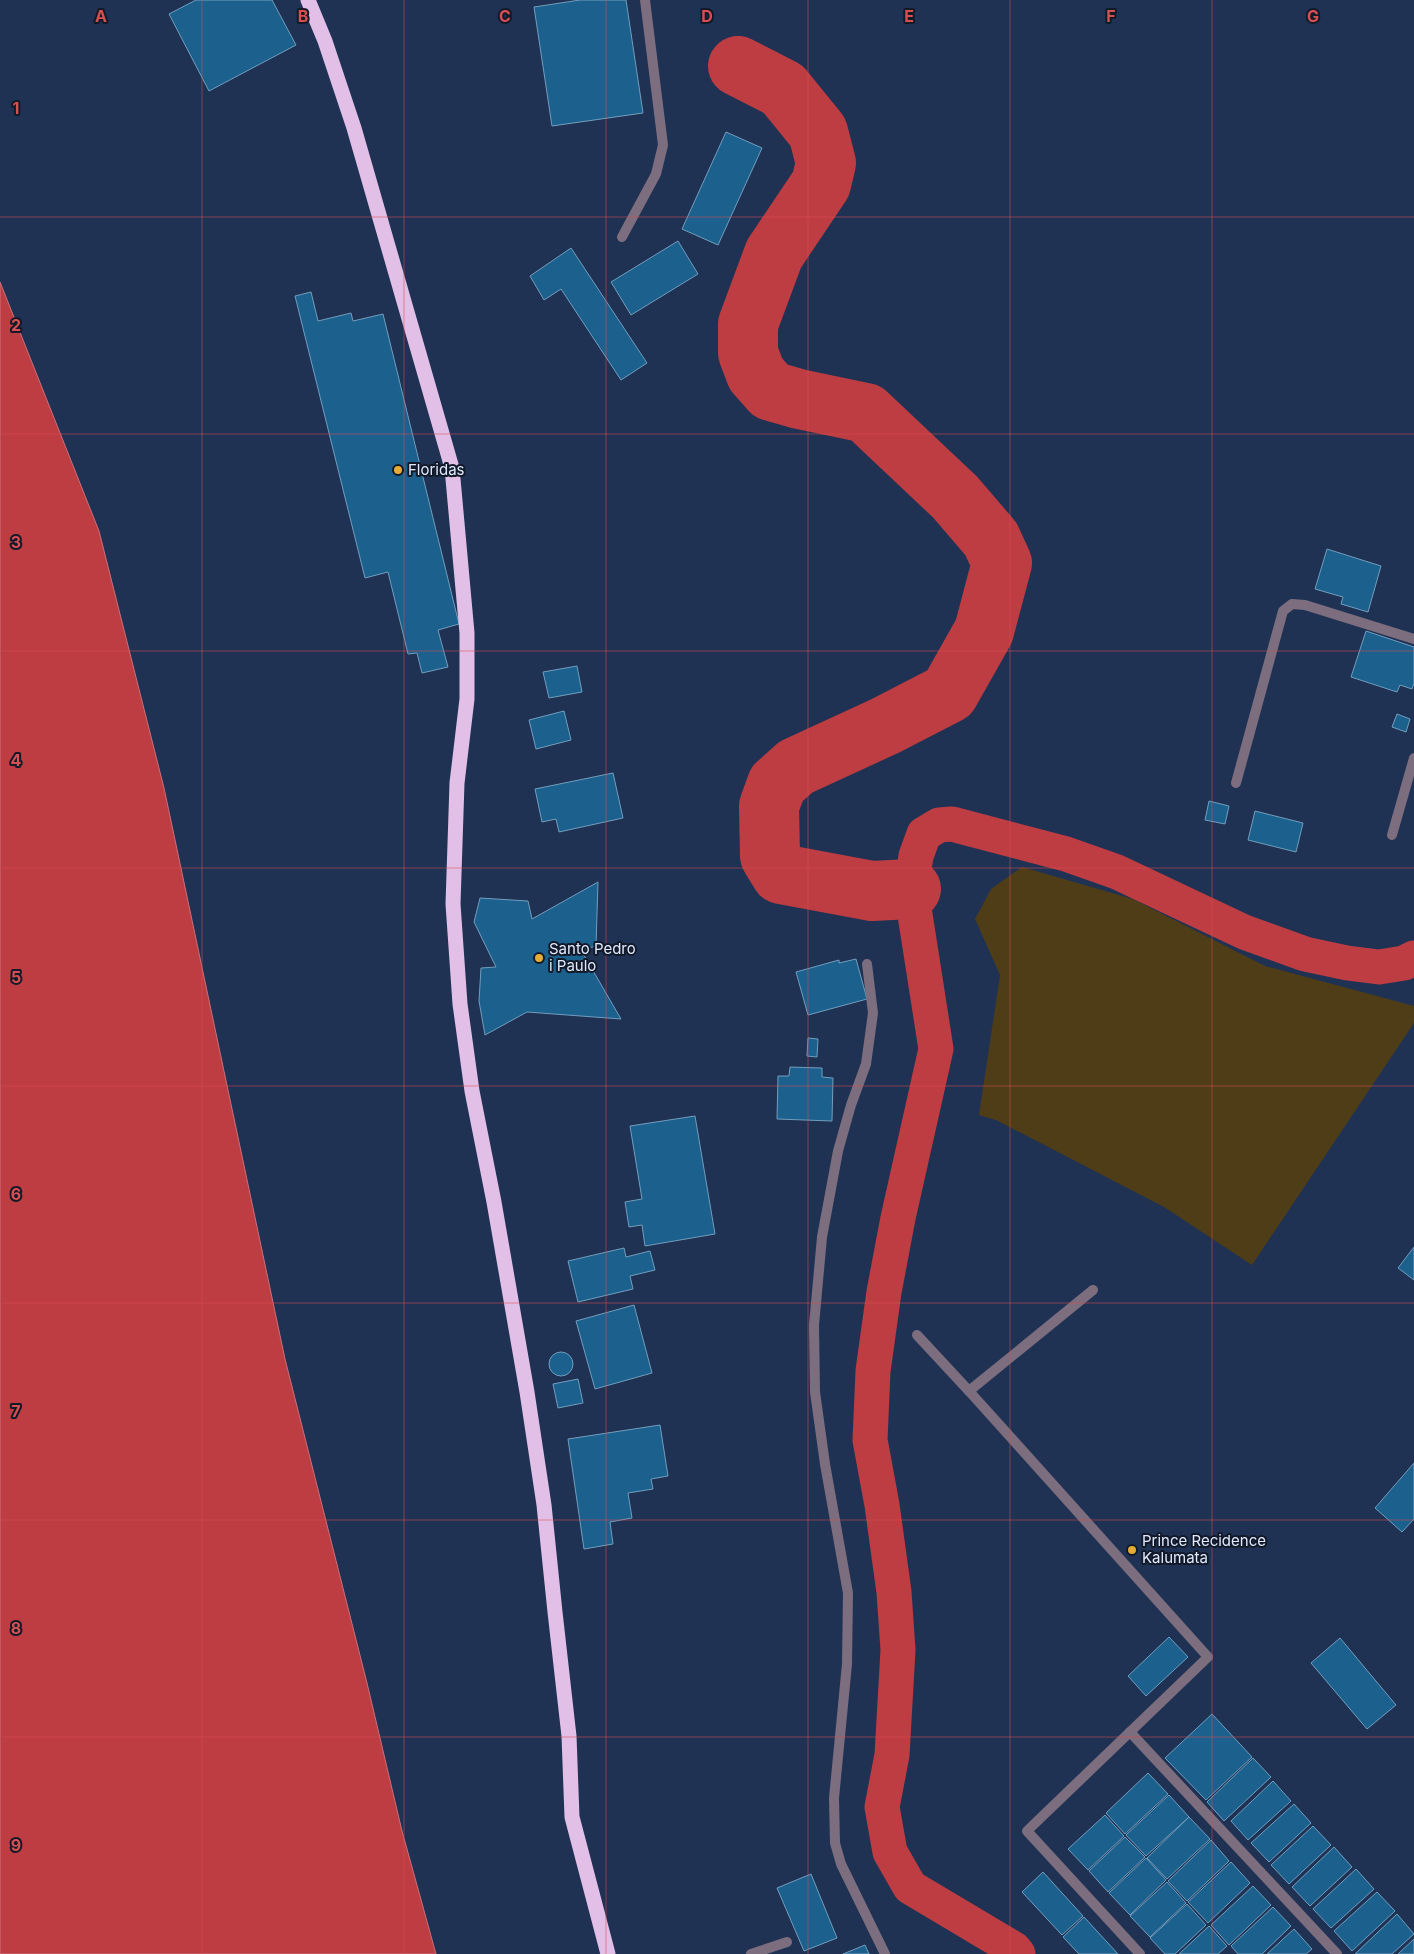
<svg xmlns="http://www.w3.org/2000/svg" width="1414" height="1954" viewBox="0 0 1414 1954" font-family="Inter,sans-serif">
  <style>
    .green { fill: #4f3d18 }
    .water { fill: #be3d42; stroke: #c8717a }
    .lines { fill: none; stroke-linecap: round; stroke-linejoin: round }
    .canal { stroke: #be3d42; stroke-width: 35 }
    .river { stroke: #be3d42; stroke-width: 60 }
    .building { fill: #1c618e; stroke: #729dbd }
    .lane { stroke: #7c6e7e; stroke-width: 10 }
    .street { stroke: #7c6e7e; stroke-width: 10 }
    .highway { stroke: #e2bfe7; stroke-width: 15 }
    .grid { fill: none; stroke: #d84f52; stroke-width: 1; stroke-opacity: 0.55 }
    .poi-dot { fill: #e5ad35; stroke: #121a2a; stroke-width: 2 }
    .labels { text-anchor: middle; stroke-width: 4; stroke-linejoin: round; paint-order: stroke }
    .poi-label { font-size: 15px; fill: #e0eafc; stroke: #121a2a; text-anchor: start }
    .grid-label { font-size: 16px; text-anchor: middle; font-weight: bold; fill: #d84f52; stroke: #121a2a; stroke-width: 4; stroke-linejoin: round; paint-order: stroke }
  </style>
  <rect width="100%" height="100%" fill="#1f3254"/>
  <!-- green -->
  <path class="green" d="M1022,867L1133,899L1265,966L1414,1006V1023L1252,1265L1164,1207L996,1120L979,1115L1000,975L975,919L991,889Z"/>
  <!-- water -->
  <path class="water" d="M0,282L99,531L164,788L285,1359L367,1683L402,1831L436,1954H0Z"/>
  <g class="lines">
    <!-- canal -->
    <path class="canal" d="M1018,1954L1014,1949L910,1887L890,1852L882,1807L892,1755L898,1650L894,1592L882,1505L870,1440L873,1371L884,1292L898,1218L936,1049L911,889L916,856L924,834L939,825L952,824L1066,854L1117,872L1244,932L1305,954L1347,963L1379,967L1404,963L1414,958"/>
    <!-- river -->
    <path class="river" d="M738,66L783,89L818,132L826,163L821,184L774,254L748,324V353L756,374L771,391L799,399L866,413L955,497L991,539L1002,563L984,631L949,693L885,726L796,767L777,784L769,806L770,856L781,874L872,891L911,889"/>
  </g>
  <!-- building -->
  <g class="building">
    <path d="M196,0H272L296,45L209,91L169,14Z"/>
    <path d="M580,0H626L643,113L552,126L534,7Z"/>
    <path d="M726,132L762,148L718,245L682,229Z"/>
    <path d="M678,241L698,274L631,315L611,282Z"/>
    <path d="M571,248L647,363L621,380L561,289L544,300L530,276Z"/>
    <path d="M311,292L318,321L351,313L353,321L383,314L459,624L438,630L448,667L422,673L417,653L408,654L388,572L365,578L295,296Z"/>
    <path d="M1327,549L1381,566L1368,612L1341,604L1343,597L1315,589Z"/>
    <path d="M1366,631L1414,647V683L1412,689L1400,685L1397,692L1351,677Z"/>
    <path d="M577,666L582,692L549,698L543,672Z"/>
    <path d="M564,711L571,740L536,749L529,720Z"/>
    <path d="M1397,714L1410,719L1406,732L1392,727Z"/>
    <path d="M613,773L623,818L559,832L556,819L542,822L535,789Z"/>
    <path d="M1209,801L1229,806L1225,824L1205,820Z"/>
    <path d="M1255,811L1303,823L1296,852L1248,840Z"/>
    <path d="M598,882L596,946L581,950L621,1019L527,1012L485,1035L479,1001L481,968L496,967L474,922L480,898L528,901L532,919Z"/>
    <path d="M856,959L867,999L808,1015L796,972L839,960V963Z"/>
    <path d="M808,1038L818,1039L817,1057L807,1056Z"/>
    <path d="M790,1067L822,1068V1077L833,1078L832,1121L777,1119L778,1076H789Z"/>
    <path d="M695,1116L715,1234L645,1246L642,1225L629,1227L625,1202L642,1199L630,1126Z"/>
    <path d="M1414,1247V1280L1398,1268Z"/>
    <path d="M624,1248L626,1257L650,1251L655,1270L630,1276L633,1289L578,1302L568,1261Z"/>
    <path d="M634,1305L652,1373L595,1389L576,1321Z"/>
    <circle cx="561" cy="1364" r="12"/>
    <path d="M578,1379L583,1403L558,1408L553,1384Z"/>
    <path d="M660,1425L668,1476L651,1479L653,1489L628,1493L632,1518L610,1522L613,1544L584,1549L568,1439Z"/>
    <path d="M1414,1463V1519L1402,1532L1375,1508Z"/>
    <path d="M1169,1637L1188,1657L1146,1696L1128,1676Z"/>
    <path d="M1340,1638L1396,1705L1367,1729L1311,1663Z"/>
    <path d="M1212,1714L1252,1757L1206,1800L1165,1758Z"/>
    <path d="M1253,1758L1271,1777L1224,1821L1207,1802Z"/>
    <path d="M1148,1773L1168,1794L1125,1834L1106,1813Z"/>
    <path d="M1273,1781L1291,1801L1248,1840L1231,1821Z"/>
    <path d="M1169,1795L1189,1817L1146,1856L1126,1835Z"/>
    <path d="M1294,1804L1311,1823L1269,1862L1251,1843Z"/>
    <path d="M1105,1815L1124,1836L1088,1870L1068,1849Z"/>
    <path d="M1189,1817L1210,1839L1167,1879L1147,1858Z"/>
    <path d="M1313,1826L1331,1845L1289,1884L1271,1865Z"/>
    <path d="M1125,1837L1145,1857L1108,1892L1089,1871Z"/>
    <path d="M1211,1840L1229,1861L1187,1901L1168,1881Z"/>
    <path d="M1334,1847L1352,1867L1310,1906L1292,1887Z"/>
    <path d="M1146,1858L1166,1880L1130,1915L1109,1893Z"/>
    <path d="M1231,1862L1250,1883L1208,1923L1188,1902Z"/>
    <path d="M1356,1869L1374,1889L1331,1928L1313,1909Z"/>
    <path d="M1043,1872L1083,1916L1062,1935L1022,1892Z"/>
    <path d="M811,1874L837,1938L804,1951L777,1888Z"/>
    <path d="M1167,1882L1186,1903L1150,1937L1130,1916Z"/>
    <path d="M1253,1886L1271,1905L1229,1945L1211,1925Z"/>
    <path d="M1377,1892L1395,1911L1352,1951L1334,1931Z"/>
    <path d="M1187,1904L1206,1925L1175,1954H1165L1150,1938Z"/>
    <path d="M1273,1907L1291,1926L1262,1954H1238L1231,1946Z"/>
    <path d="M1397,1914L1414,1934L1392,1954H1355Z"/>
    <path d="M1084,1917L1118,1954H1079L1063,1937Z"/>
    <path d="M1209,1926L1227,1946L1218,1954H1179Z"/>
    <path d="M1294,1929L1312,1949L1306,1954H1267Z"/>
    <path d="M1414,1939V1954H1398Z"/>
    <path d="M865,1945L869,1954H843Z"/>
  </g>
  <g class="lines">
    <!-- lane -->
    <path class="lane" d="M622,237L656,174L663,145L645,0"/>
    <!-- street -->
    <g class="street">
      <path d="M1236,783L1283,611L1292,604L1305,605L1414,639"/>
      <path d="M1392,835L1414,758"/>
      <path d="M867,964L873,1013L866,1064L851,1105L838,1151L822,1237L814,1325L815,1392L825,1464L848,1593L847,1664L834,1798L835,1843L841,1864L885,1954"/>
      <path d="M1093,1290L969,1391L1208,1657L1027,1831L1140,1954"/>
      <path d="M917,1335L969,1391"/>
      <path d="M1130,1732L1337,1954"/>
      <path d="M751,1954L787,1942"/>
    </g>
    <!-- highway -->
    <path class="highway" d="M308,0L325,41L354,128L452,468L467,633V699L457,783L453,904L460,1004L472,1091L494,1202L527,1392L544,1505L555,1612L569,1736L572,1817L608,1954"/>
  </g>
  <!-- grid -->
  <path class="grid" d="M202,0V1954M404,0V1954M606,0V1954M808,0V1954M1010,0V1954M1212,0V1954M0,217H1414M0,434H1414M0,651H1414M0,868H1414M0,1086H1414M0,1303H1414M0,1520H1414M0,1737H1414"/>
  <!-- markers -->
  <g class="poi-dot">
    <circle cx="398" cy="470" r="5"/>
    <circle cx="539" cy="958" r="5"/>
    <circle cx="1132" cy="1550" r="5"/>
  </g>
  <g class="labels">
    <!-- poi labels -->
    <g class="poi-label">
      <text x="408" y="475">Floridas</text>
      <text x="549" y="954">Santo Pedro<tspan x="549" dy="17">i Paulo</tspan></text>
      <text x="1142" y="1546">Prince Recidence<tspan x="1142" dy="17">Kalumata</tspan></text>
    </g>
  </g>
  <g class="grid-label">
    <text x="101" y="22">A</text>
    <text x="303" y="22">B</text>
    <text x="505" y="22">C</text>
    <text x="707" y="22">D</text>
    <text x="909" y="22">E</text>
    <text x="1111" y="22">F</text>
    <text x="1313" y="22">G</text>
    <text x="16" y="114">1</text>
    <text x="16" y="331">2</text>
    <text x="16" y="548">3</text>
    <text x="16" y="766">4</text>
    <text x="16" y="983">5</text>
    <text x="16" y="1200">6</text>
    <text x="16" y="1417">7</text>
    <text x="16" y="1634">8</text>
    <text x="16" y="1851">9</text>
  </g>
</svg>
